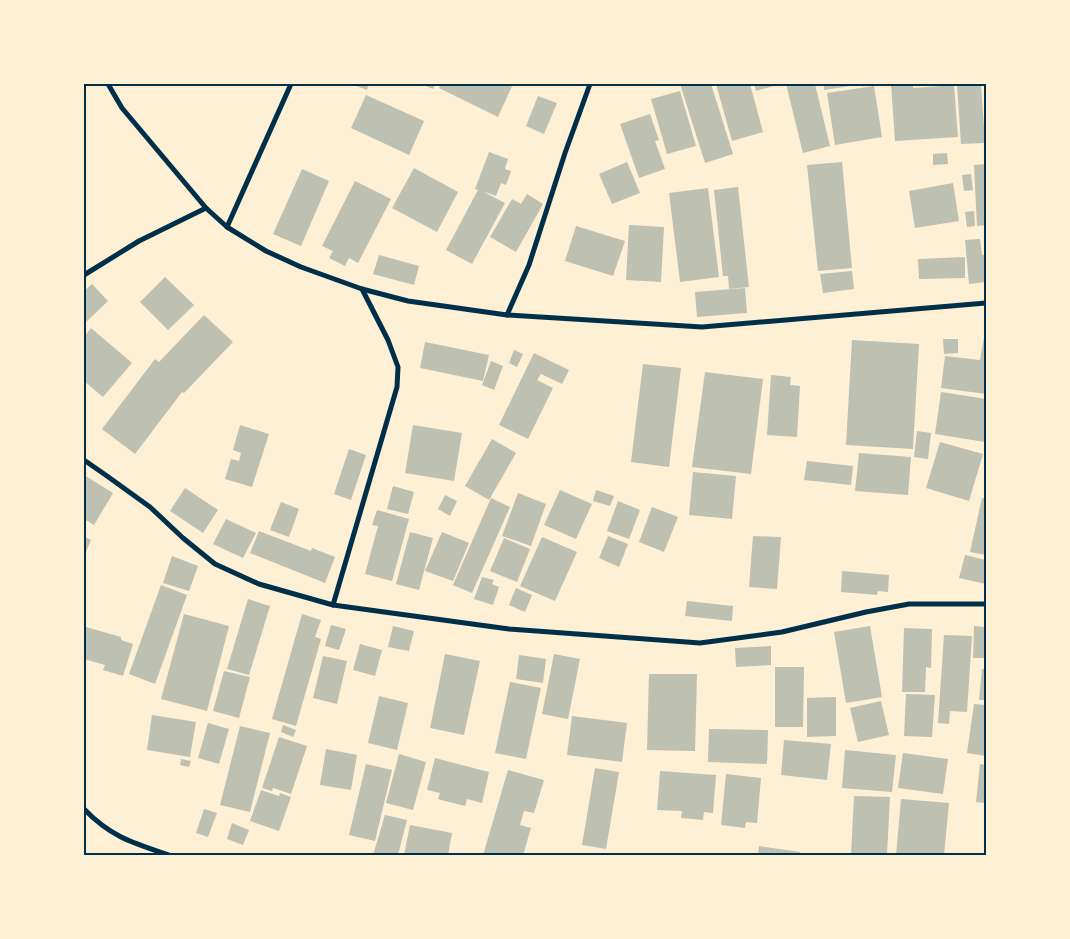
<svg xmlns="http://www.w3.org/2000/svg" width="1070" height="939" viewBox="0 0 1070 939" font-family="Jost,sans-serif">
  <style>
    .building { fill: #bec0b2 }
    .lines { fill: none; stroke-linecap: round; stroke-linejoin: round }
    .minor { stroke: #003049; stroke-width: 5 }
    .neatline { fill: none; stroke: #003049; stroke-width: 2 }
  </style>
  <rect width="100%" height="100%" fill="#fdf0d5"/>
  <!-- building -->
  <g class="building">
    <path d="M351,84H369L367,90Z"/>
    <path d="M421,84H435L433,89Z"/>
    <path d="M441,84H513L498,117L439,88Z"/>
    <path d="M680,84H711L733,154L705,163Z"/>
    <path d="M716,84H750L763,132L732,141Z"/>
    <path d="M754,84H781L756,91Z"/>
    <path d="M786,84H815L830,146L803,153Z"/>
    <path d="M824,84H857V85L824,90Z"/>
    <path d="M891,84H913V88L954,85L958,137L895,141Z"/>
    <path d="M957,84H981L985,143L961,144Z"/>
    <path d="M874,86L882,137L835,145L827,93Z"/>
    <path d="M680,91L696,146L667,154L651,99Z"/>
    <path d="M366,95L424,121L409,155L351,128Z"/>
    <path d="M538,96L557,103L544,134L526,126Z"/>
    <path d="M650,114L659,140L655,141L665,169L639,178L620,124Z"/>
    <path d="M489,152L508,159L505,169L511,171L506,185L501,183L496,196L482,191L505,203L472,264L446,250L478,190L475,189Z"/>
    <path d="M947,153L948,164L933,165V154Z"/>
    <path d="M627,162L640,193L612,204L599,174Z"/>
    <path d="M842,162L852,268L818,271L807,165Z"/>
    <path d="M986,164V225L977,226L974,165Z"/>
    <path d="M414,168L458,192L437,232L392,208Z"/>
    <path d="M302,169L329,181L301,246L273,234Z"/>
    <path d="M971,174L973,190L964,191L962,175Z"/>
    <path d="M355,181L391,199L358,263L349,258L345,266L329,258L333,251L322,246Z"/>
    <path d="M953,183L959,221L915,228L909,191Z"/>
    <path d="M738,187L749,287L729,289L728,276H723L714,190Z"/>
    <path d="M708,188L719,277L680,282L669,193Z"/>
    <path d="M527,194L543,204L516,252L490,237L512,199L521,204Z"/>
    <path d="M974,211L975,226L967,227L965,212Z"/>
    <path d="M629,225L664,227L661,282L626,280Z"/>
    <path d="M576,226L625,241L613,276L565,261Z"/>
    <path d="M980,239L982,255L986,254V282L969,284L965,240Z"/>
    <path d="M379,255L419,266L414,285L373,274Z"/>
    <path d="M965,257V278L919,279L918,259Z"/>
    <path d="M852,271L854,289L823,293L820,274Z"/>
    <path d="M165,277L194,305L168,330L140,302Z"/>
    <path d="M92,284L108,301L84,324V291Z"/>
    <path d="M745,288L747,313L697,317L695,292Z"/>
    <path d="M204,315L233,342L184,393L182,392L135,454L102,429L155,359L159,362Z"/>
    <path d="M91,328L132,363L103,397L84,381V337Z"/>
    <path d="M984,337L986,338V394L941,388L945,356L980,360Z"/>
    <path d="M943,339H958V353L944,354Z"/>
    <path d="M852,340L919,344L913,449L846,445Z"/>
    <path d="M425,342L489,355L483,381L420,368Z"/>
    <path d="M514,350L523,354L517,367L509,363Z"/>
    <path d="M534,353L569,370L562,384L541,374L537,380L553,388L528,439L499,425Z"/>
    <path d="M491,361L503,366L494,390L482,385Z"/>
    <path d="M643,364L681,368L669,467L631,462Z"/>
    <path d="M705,372L763,379L751,474L692,467Z"/>
    <path d="M771,375L791,377L790,385L800,386L797,437L767,435Z"/>
    <path d="M941,392L986,399L985,442L935,434Z"/>
    <path d="M240,425L269,434L252,487L225,479L231,459L239,461L241,453L233,450Z"/>
    <path d="M413,425L462,433L454,481L405,473Z"/>
    <path d="M917,431L931,433L928,459L914,457Z"/>
    <path d="M492,439L516,453L489,500L465,486Z"/>
    <path d="M940,442L983,454L969,501L926,488Z"/>
    <path d="M349,449L366,455L351,500L334,494Z"/>
    <path d="M859,453L911,457L908,495L855,491Z"/>
    <path d="M807,461L853,466L851,485L804,480Z"/>
    <path d="M693,472L736,476L732,519L689,515Z"/>
    <path d="M84,475L113,493L94,525L84,519Z"/>
    <path d="M393,486L414,492L408,514L387,509Z"/>
    <path d="M185,488L218,510L203,533L170,511Z"/>
    <path d="M560,490L592,504L576,539L544,525Z"/>
    <path d="M596,490L614,496L610,506L593,501Z"/>
    <path d="M518,493L546,504L531,546L502,536Z"/>
    <path d="M445,495L457,501L450,516L438,509Z"/>
    <path d="M491,498L510,507L472,593L453,585Z"/>
    <path d="M982,498L986,499V555L970,552Z"/>
    <path d="M618,501L640,510L629,539L607,531Z"/>
    <path d="M281,502L299,509L289,537L270,530Z"/>
    <path d="M652,507L678,517L664,552L639,542Z"/>
    <path d="M377,510L409,519L392,581L365,574L378,526L372,525Z"/>
    <path d="M226,519L256,533L243,558L213,544Z"/>
    <path d="M259,531L311,551L312,548L335,557L325,583L250,553Z"/>
    <path d="M410,532L433,538L419,590L396,584Z"/>
    <path d="M442,532L469,543L453,581L425,571Z"/>
    <path d="M84,536L91,540L84,557Z"/>
    <path d="M608,536L628,544L619,567L599,558Z"/>
    <path d="M753,536L781,537L777,589L749,587Z"/>
    <path d="M542,537L577,552L555,601L520,586Z"/>
    <path d="M504,538L530,549L517,582L490,571Z"/>
    <path d="M965,555L986,560V584L959,578Z"/>
    <path d="M172,556L198,566L189,591L163,583Z"/>
    <path d="M842,571L889,575L888,592L878,591L877,595L841,592Z"/>
    <path d="M482,577L494,580L492,584L499,587L493,605L474,599Z"/>
    <path d="M161,585L187,595L155,684L129,674Z"/>
    <path d="M516,588L532,595L525,612L509,605Z"/>
    <path d="M248,599L270,606L249,675L227,669Z"/>
    <path d="M687,601L733,606L732,621L685,616Z"/>
    <path d="M184,614L229,626L207,711L161,699Z"/>
    <path d="M302,614L321,620L315,637L321,639L296,726L272,719Z"/>
    <path d="M331,625L346,629L339,650L325,646Z"/>
    <path d="M393,626L414,631L409,651L388,647Z"/>
    <path d="M870,626L882,697L846,703L834,632Z"/>
    <path d="M974,626L986,627V658H973Z"/>
    <path d="M86,627L121,637V640L133,644L123,676L103,670L105,665L84,659V633Z"/>
    <path d="M904,628L932,629L931,668L926,667L925,692H902Z"/>
    <path d="M944,635L972,636L967,712L950,711L949,724L938,723Z"/>
    <path d="M360,644L382,650L375,676L353,670Z"/>
    <path d="M771,646V665L736,667L735,648Z"/>
    <path d="M445,654L480,661L464,735L430,728Z"/>
    <path d="M554,654L580,659L568,719L542,714Z"/>
    <path d="M519,655L546,659L543,683L516,679Z"/>
    <path d="M323,656L347,661L337,704L313,698Z"/>
    <path d="M775,667H804L803,727H775Z"/>
    <path d="M982,669H986V700H979Z"/>
    <path d="M224,671L250,677L239,718L213,711Z"/>
    <path d="M649,674H697L695,751L647,750Z"/>
    <path d="M510,682L541,688L526,759L495,753Z"/>
    <path d="M906,694L935,695L932,737L904,736Z"/>
    <path d="M379,696L408,703L397,750L368,743Z"/>
    <path d="M836,697V736L807,737V698Z"/>
    <path d="M881,701L889,735L858,742L850,708Z"/>
    <path d="M974,704L986,705V756L967,753Z"/>
    <path d="M152,715L196,722L190,757L147,750Z"/>
    <path d="M572,716L627,723L622,762L567,755Z"/>
    <path d="M208,723L229,729L219,764L198,758Z"/>
    <path d="M283,725L296,730L293,737L281,732Z"/>
    <path d="M240,726L270,733L250,812L220,805Z"/>
    <path d="M709,729L768,730L767,764L708,762Z"/>
    <path d="M279,737L307,746L291,794L273,788L272,791L262,788Z"/>
    <path d="M784,740L831,744L827,780L781,775Z"/>
    <path d="M326,749L357,755L351,790L320,785Z"/>
    <path d="M845,750L896,755L892,792L842,788Z"/>
    <path d="M903,753L948,759L943,794L898,788Z"/>
    <path d="M399,754L426,762L413,810L386,803Z"/>
    <path d="M435,758L489,772L482,803L467,799L465,806L449,802L438,799L440,793L427,790Z"/>
    <path d="M181,759L191,761L189,767L180,765Z"/>
    <path d="M366,764L392,770L375,841L349,835Z"/>
    <path d="M980,764L986,765V803L976,802Z"/>
    <path d="M595,768L619,772L606,849L582,845Z"/>
    <path d="M508,770L544,780L534,813L524,811L520,825L531,828L523,855H483Z"/>
    <path d="M660,771L716,775L713,813L704,812L703,820L681,818L682,811L657,810Z"/>
    <path d="M726,774L761,778L757,823L746,822L745,828L721,825Z"/>
    <path d="M261,790L279,796L280,793L291,797L279,831L250,821Z"/>
    <path d="M854,796L890,797L887,855H851Z"/>
    <path d="M901,799L949,803L944,855H896Z"/>
    <path d="M204,809L217,813L208,837L196,833Z"/>
    <path d="M385,815L407,820L398,855H373Z"/>
    <path d="M232,823L249,830L243,845L227,839Z"/>
    <path d="M410,825L452,833L448,855H404Z"/>
    <path d="M759,846L800,852V855H758Z"/>
  </g>
  <g class="lines">
    <!-- minor -->
    <g class="minor">
      <path d="M108,84L122,108L206,208L227,227L266,251L301,267L362,289L408,301L507,315L702,327L986,303"/>
      <path d="M227,227L291,84"/>
      <path d="M84,275L139,241L206,208"/>
      <path d="M507,315L529,265L565,153L590,84"/>
      <path d="M84,460L107,476L150,507L183,538L215,564L259,584L333,605L509,629L700,643L782,632L866,612L909,604H986"/>
      <path d="M333,605L397,387L398,367L388,340L362,289"/>
      <path d="M84,809C111,837 133,843 169,855"/>
    </g>
  </g>
  <!-- border -->
  <rect width="1070" height="939" fill="none" stroke="#fdf0d5" stroke-width="170"/>
  <rect x="85" y="85" width="900" height="769" class="neatline"/>
</svg>
